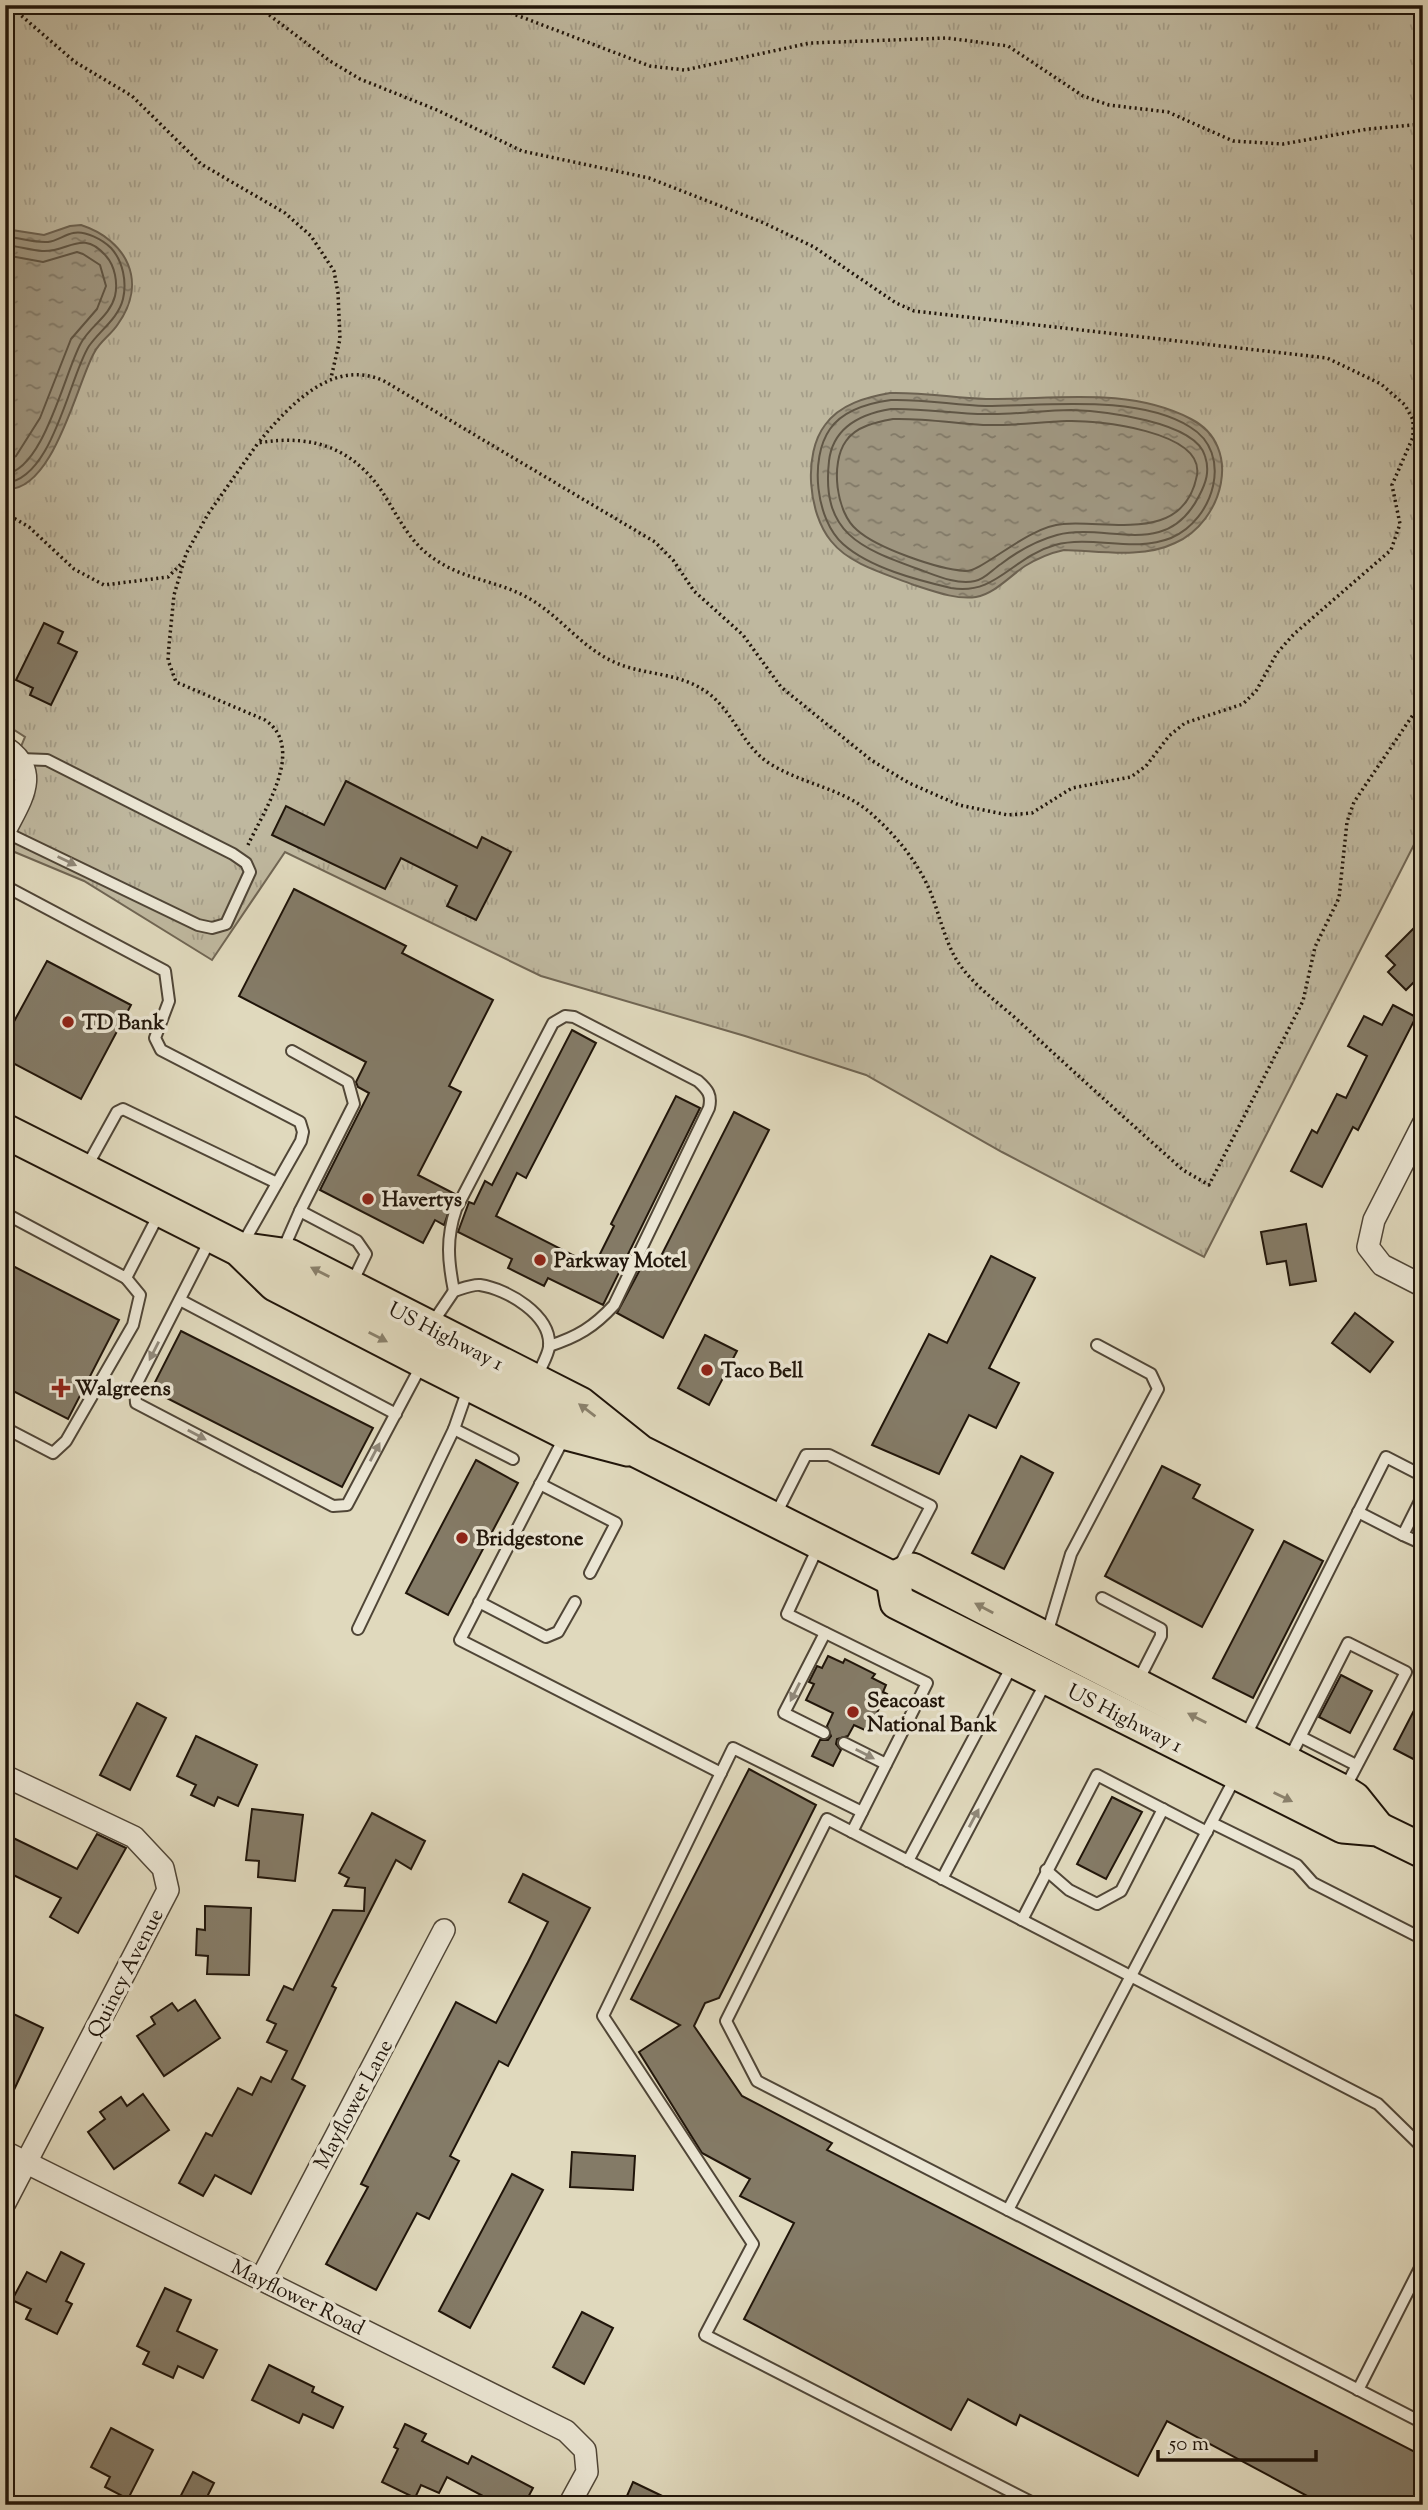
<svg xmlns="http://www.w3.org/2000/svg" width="1428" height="2510" viewBox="0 0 1428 2510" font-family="'Sorts Mill Goudy',serif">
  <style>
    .grass { fill: url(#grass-tufts); stroke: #706654; stroke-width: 2 }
    .water { fill: url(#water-ripples); stroke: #6c6251; stroke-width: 2 }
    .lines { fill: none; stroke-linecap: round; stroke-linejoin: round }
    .shore { stroke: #605645; stroke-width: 2 }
    .building { fill: #847b67; stroke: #20150a; stroke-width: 2 }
    .lane-casing { stroke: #504637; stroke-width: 14 }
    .street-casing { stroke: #504637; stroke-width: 24 }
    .primary-casing { stroke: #20150a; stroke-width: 37 }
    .path { stroke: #20150a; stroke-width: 3.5; stroke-dasharray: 2 3.5; stroke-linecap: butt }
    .lane { stroke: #ebe6d4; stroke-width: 10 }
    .street { stroke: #ebe6d4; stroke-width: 21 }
    .primary { stroke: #e0d9bd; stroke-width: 33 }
    .oneway { fill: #908879 }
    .oneway2 { fill: #8a816c }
    .poi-dot { fill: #8f2418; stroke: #ebe6d4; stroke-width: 2.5 }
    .labels { text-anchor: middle; stroke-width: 7; stroke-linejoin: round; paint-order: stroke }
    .poi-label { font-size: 21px; font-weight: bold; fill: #20150a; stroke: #ebe6d4; text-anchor: start }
    .street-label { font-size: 21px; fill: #20150a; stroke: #ebe6d4 }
  </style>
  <defs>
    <pattern id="grass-tufts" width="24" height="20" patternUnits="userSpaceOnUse" patternTransform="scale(1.75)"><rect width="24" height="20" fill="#bfb89f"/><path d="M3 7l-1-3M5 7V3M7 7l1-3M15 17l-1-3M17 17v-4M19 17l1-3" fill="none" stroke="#a49d88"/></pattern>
    <pattern id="water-ripples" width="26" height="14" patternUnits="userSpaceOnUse" patternTransform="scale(1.75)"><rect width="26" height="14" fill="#9f9680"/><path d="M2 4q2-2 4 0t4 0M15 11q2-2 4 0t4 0" fill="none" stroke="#817967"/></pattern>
  </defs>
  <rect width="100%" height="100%" fill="#e0d9bd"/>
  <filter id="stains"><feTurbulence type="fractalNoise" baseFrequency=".00286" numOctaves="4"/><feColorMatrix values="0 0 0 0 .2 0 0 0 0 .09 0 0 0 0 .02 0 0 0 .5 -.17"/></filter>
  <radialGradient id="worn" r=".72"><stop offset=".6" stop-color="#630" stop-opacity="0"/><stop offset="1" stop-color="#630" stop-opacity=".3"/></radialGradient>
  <!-- grass -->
  <path class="grass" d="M5,5H1423V827L1204,1257L1002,1152L866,1075L745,1036L541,976L285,852L212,960L84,881L5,848V785L25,737L5,724Z"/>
  <!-- water -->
  <g class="water">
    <path d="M81,225C127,240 148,282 118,324C111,335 100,341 94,353C77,383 53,494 5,489V229L44,235L70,226Z"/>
    <path d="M890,393C923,392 954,398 986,399C1053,400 1128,386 1191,419C1244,446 1223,522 1175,543C1142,559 1100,551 1064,550C1050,553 1038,558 1025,566C1010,576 994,594 976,597C956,600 933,591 914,585C886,574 850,565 831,541C808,513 803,454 825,425C840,404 867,397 890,393Z"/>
  </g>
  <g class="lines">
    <!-- shore -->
    <g class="shore">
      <path d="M5,236C19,238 34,243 48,242C57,241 64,235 73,233C85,230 103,240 111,248C123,261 127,282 123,299C118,319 100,330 89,346C69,377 53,480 5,483"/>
      <path d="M5,245C17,246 30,250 42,251C68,253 82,228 106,256C115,266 118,283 115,296C110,316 90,326 81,343C65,371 44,470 5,474"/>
      <path d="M5,255L43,262L77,252L83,254L100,265L106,286L97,309L71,339L40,418L16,456L5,463"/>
      <path d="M891,400C923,399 954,405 986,406C1046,406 1137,394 1190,427C1234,453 1214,520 1171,538C1133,553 1093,535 1055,545C1012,557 996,596 951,588C917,580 870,568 843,544C816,520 809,459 830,429C843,410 869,403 891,400Z"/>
      <path d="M891,409C923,408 954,414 986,414C1014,415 1043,410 1071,410C1102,411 1195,421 1205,456C1210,471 1206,483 1199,496C1166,561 1108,522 1057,535C1035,541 1018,551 1001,564C993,569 984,580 975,581C956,585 935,575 918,569C860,548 821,533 829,461C833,427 860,414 891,409Z"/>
      <path d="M893,419C923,418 952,423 983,425C1011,426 1039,422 1067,421C1097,420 1204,431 1197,475C1184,544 1110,520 1063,524C1028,526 981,573 965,571C937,569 877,548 857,530C836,513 830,463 846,441C856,426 877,422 893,419Z"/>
    </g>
  </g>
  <!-- building -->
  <g class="building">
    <path d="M44,623L63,632L58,643L77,652L51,705L30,695L33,688L16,680Z"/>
    <path d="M346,781L477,848L482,837L511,852L476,920L447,906L457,886L401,858L385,889L272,835L286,806L324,825Z"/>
    <path d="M294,889L406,946L402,953L493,1000L449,1086L461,1092L418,1175L455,1194L444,1225L435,1220L423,1243L320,1190L369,1093L358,1087L356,1082L366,1062L239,996Z"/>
    <path d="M1423,919V973L1406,990L1388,972L1395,965L1386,956Z"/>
    <path d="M47,961L131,1005L81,1099L5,1059V1038Z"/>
    <path d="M1393,1005L1416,1017L1358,1130L1353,1127L1322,1187L1291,1171L1312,1130L1317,1133L1337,1094L1346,1098L1367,1056L1348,1046L1364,1016L1382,1025Z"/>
    <path d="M572,1030L596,1043L526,1178L517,1173L496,1216L594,1266L614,1226L611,1224L676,1096L700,1108L603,1305L548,1278L544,1286L508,1268L512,1259L458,1232L469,1202L474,1204L485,1181L492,1185Z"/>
    <path d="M734,1112L769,1130L663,1338L617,1313L644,1262L655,1268Z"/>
    <path d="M1306,1224L1316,1281L1290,1285L1286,1261L1267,1264L1261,1232Z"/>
    <path d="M991,1256L1035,1278L989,1368L1019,1383L996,1428L969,1415L939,1474L872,1445L929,1334L947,1343Z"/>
    <path d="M5,1262L119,1320L68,1419L5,1387Z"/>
    <path d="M1355,1313L1393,1342L1370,1372L1332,1343Z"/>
    <path d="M181,1331L373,1428L342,1487L151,1390Z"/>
    <path d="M705,1335L737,1351L709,1405L678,1388Z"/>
    <path d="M1021,1456L1053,1473L1004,1569L972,1553Z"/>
    <path d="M476,1460L518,1483L448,1615L406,1593Z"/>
    <path d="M1162,1466L1200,1485L1193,1498L1253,1530L1202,1627L1105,1576Z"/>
    <path d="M1284,1541L1323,1561L1253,1698L1213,1678Z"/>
    <path d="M828,1656L843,1663L845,1659L875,1674L872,1678L886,1685L883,1692L887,1694L867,1731L854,1725L848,1736L837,1739L836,1744L841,1750L833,1766L812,1756L820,1740H828L831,1736L827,1726L833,1713L806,1700L814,1684L809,1682L817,1666L822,1668Z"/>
    <path d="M1341,1675L1372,1691L1350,1733L1319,1717Z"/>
    <path d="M1423,1693V1764L1394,1749Z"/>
    <path d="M137,1703L166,1718L130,1790L100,1775Z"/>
    <path d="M196,1736L257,1765L238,1806L218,1797L214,1806L191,1795L196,1785L177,1776Z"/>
    <path d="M749,1769L816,1805L719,1998L705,2003L694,2026L742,2096L832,2143L827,2150L1423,2456V2505H1324L1167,2421L1138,2476L1020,2415L1016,2425L968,2399L951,2430L744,2319L794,2223L740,2196L750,2179L702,2153L639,2052L680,2025L631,1999Z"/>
    <path d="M1112,1797L1142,1812L1106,1879L1077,1864Z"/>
    <path d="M252,1809L303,1815L295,1881L258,1877L259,1861L246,1860Z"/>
    <path d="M372,1813L425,1841L411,1869L396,1860L332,1986L336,1988L292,2079L305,2086L251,2194L215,2175L203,2196L179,2183L206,2133L212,2136L238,2088L252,2095L261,2077L271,2082L287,2051L267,2042L276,2024L267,2020L284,1986L293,1990L333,1910L364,1911L365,1888L345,1886L349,1878L339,1873Z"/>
    <path d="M5,1834L77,1869L97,1834L126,1848L78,1933L50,1917L61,1898L5,1871Z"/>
    <path d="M523,1874L590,1908L508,2066L499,2061L450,2156L459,2161L429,2219L417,2213L376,2290L326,2264L368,2187L361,2184L456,2002L496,2023L528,1962L548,1922L509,1902Z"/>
    <path d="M205,1906L251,1908L249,1975L207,1974L208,1956L196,1955L197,1929L205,1930Z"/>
    <path d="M195,2000L220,2038L164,2076L137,2036L155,2024L151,2017L172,2003L178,2011Z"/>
    <path d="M5,2010L43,2028L5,2109Z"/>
    <path d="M143,2094L169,2130L114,2169L88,2132L105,2119L100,2112L121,2097L127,2106Z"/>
    <path d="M572,2152L635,2156L633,2190L570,2187Z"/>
    <path d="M512,2174L543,2190L470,2328L439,2311Z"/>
    <path d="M61,2252L84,2264L66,2301L72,2304L57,2334L26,2319L31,2309L12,2300L27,2272L46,2282Z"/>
    <path d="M165,2288L191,2300L177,2331L217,2350L203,2378L178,2366L173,2378L143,2364L149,2352L137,2346Z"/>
    <path d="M582,2312L613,2328L584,2384L553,2367Z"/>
    <path d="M269,2365L314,2387L312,2392L343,2407L333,2428L303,2414L299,2423L252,2400Z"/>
    <path d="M405,2424L426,2434L422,2441L468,2464L472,2456L533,2488L524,2505H500L447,2477L439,2493L421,2485L415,2498L382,2482L398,2449L394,2447Z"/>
    <path d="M111,2428L153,2450L128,2499L105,2487L110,2477L91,2467Z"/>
    <path d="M193,2472L214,2483L203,2505H176Z"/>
    <path d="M633,2482L681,2505H623Z"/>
  </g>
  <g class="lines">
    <!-- lane casing -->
    <g class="lane-casing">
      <g id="lane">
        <path d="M5,832L198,925L212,928L226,924L250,872L246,863L233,854L47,760L20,759"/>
        <path d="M5,886L165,971L169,1001L155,1038L161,1050L300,1122L303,1132L301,1141L242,1245"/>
        <path d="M292,1051L348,1082L354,1104L300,1211"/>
        <path d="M86,1168L117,1112L123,1109L277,1183"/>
        <path d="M5,1217L10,1216L126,1278L160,1212"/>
        <path d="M211,1238L135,1387L136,1403L333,1506L347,1505L422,1364"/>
        <path d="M282,1252L300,1211L357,1241L366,1254L351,1285"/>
        <path d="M454,1291C448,1261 446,1238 456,1209L553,1023L565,1016L574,1017L698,1081C708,1090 712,1095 709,1108L614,1305C594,1327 577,1337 549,1346"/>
        <path d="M180,1300L396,1414"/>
        <path d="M431,1325L454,1291C461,1289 473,1284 480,1285C507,1289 552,1315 549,1347C548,1356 540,1368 537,1377"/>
        <path d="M5,1428L53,1453L66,1441L133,1325L140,1295L126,1278"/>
        <path d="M454,1429L513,1459"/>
        <path d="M565,1436L460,1640L721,1773"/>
        <path d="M540,1484L616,1523L590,1573"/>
        <path d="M1423,1495L1403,1535L1423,1544"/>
        <path d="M1358,1512L1403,1535"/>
        <path d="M776,1514L806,1455H829L931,1506L900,1565"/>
        <path d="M819,1545L787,1614L927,1683L852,1832"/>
        <path d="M1102,1598L1161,1629V1636L1138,1681"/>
        <path d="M479,1602L546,1637L558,1632L575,1602"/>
        <path d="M358,1629L454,1429L469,1386"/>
        <path d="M1047,1634L1071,1554L1158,1389L1151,1374L1097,1345"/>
        <path d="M824,1733L784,1713L825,1633"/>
        <path d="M1301,1737L1356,1765"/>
        <path d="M1244,1739L1386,1457L1423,1476"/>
        <path d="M844,1743L886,1764"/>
        <path d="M1288,1761L1348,1643L1406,1672L1344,1790"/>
        <path d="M862,1812L733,1748L603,2016L753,2244L705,2335L1037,2505"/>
        <path d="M1212,1823L1297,1865L1313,1883L1423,1939"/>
        <path d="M908,1861L1013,1664"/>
        <path d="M1046,1870L1069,1890L1097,1904L1121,1891L1163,1809"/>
        <path d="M942,1879L1047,1680"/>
        <path d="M1022,1920L1097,1775L1207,1832"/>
        <path d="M1423,2148L1378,2104L827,1819L726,2021L757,2081L1423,2423"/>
        <path d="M1008,2210L1236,1776"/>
        <path d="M1358,2390L1423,2262"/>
      </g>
    </g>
    <!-- street casing -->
    <g class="street-casing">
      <g id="street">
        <path d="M5,747C42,772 21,799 5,831"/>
        <path d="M1423,1124L1374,1220L1368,1247L1382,1265L1423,1286"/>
        <path d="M5,1776L134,1837L163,1868L168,1890L5,2203"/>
        <path d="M5,2152L566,2431L585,2450L587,2472L569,2505"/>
        <path d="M261,2279L444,1930"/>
      </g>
    </g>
    <!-- primary casing -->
    <g class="primary-casing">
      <g id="primary">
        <path d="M5,1131L239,1249L275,1284L424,1361L567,1433L628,1449"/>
        <path d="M239,1249L289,1256L580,1404L640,1452L893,1579"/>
        <path d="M893,1579L897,1602L1343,1826L1378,1829L1423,1851"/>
        <path d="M893,1579L912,1570L1343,1792L1354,1799L1378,1829"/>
      </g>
    </g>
    <!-- path -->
    <g class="path">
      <path d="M9,5L75,62L132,96L201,164L285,213L311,236L334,271L338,293L340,339L331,378"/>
      <path d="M256,5L330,61L360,79L437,110L522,151L649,178L764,223L814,247L896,303L914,311L1327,358L1381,384L1405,405L1413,420V437L1392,485L1400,524L1391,550L1294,634L1277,653L1256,691L1243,704L1185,723L1169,736L1146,766L1131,777L1072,788L1032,813L1008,815L959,805L909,783L871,760L781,687L743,635L694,591L673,560L655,542L384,381C332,357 288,407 258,443"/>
      <path d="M490,5L650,66L685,70L810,43L947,38L1008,46L1083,96L1109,105L1168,112L1233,141L1283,144L1368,129L1423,124"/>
      <path d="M5,513L29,527L74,569L104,585L168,577L182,563"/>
      <path d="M248,845C263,812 307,748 265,720L176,682L168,660L169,645L174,595L186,554L208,514L258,443C316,433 358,450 388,501C403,526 414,547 439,562C467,580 502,582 530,599C561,617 581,647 614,662C642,675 675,672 702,689C733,707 741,747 772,765C807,786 845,788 875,817C898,838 918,863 930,891C940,915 945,944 960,965C976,988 1003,1006 1023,1025C1076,1074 1129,1122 1183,1170L1209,1185L1303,1001L1315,947L1339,898L1347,822L1354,802L1423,700"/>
    </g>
    <!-- lane -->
    <use href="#lane" class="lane"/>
    <!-- street -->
    <use href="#street" class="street"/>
    <!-- primary -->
    <use href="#primary" class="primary"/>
  </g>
  <!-- one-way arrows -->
  <defs><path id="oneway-solid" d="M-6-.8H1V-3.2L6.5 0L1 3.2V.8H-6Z" transform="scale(1.75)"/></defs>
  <g class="oneway">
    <use href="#oneway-solid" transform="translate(67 861) rotate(26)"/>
    <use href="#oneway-solid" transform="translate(154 1351) rotate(117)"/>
    <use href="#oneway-solid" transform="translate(197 1435) rotate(28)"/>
    <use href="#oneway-solid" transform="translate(375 1452) rotate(-62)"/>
    <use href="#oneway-solid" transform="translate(795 1692) rotate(117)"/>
    <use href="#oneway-solid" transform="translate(865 1754) rotate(27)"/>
    <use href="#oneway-solid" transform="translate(974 1818) rotate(-62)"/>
  </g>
  <g class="oneway2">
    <use href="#oneway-solid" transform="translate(320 1272) rotate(-153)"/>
    <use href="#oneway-solid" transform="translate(378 1337) rotate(27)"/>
    <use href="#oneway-solid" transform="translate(587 1410) rotate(-143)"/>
    <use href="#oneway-solid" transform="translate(984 1608) rotate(-152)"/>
    <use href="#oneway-solid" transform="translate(1197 1718) rotate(-153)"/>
    <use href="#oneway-solid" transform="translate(1283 1797) rotate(26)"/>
  </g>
  <!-- markers -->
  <g class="poi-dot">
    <circle cx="68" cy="1022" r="7"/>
    <circle cx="368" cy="1199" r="7"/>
    <circle cx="540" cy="1260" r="7"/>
    <circle cx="707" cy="1370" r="7"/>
    <path d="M57.5 1377.5h7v7h7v7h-7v7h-7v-7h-7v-7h7z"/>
    <circle cx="462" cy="1538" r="7"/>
    <circle cx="853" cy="1712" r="7"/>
  </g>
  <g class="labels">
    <!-- poi labels -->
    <g class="poi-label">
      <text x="82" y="1029">TD Bank</text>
      <text x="382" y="1206">Havertys</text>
      <text x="554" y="1267">Parkway Motel</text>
      <text x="721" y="1377">Taco Bell</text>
      <text x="75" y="1395">Walgreens</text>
      <text x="476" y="1545">Bridgestone</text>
      <text x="867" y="1707">Seacoast<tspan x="867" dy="24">National Bank</tspan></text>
    </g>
    <!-- street labels -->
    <g class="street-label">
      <text transform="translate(446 1336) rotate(27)" y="7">US Highway 1</text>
      <text transform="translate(1125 1718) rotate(27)" y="7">US Highway 1</text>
      <text transform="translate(125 1973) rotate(-63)" y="7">Quincy Avenue</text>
      <text transform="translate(353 2104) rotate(-62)" y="7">Mayflower Lane</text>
      <text transform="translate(298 2297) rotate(26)" y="7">Mayflower Road</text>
    </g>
  </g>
  <!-- margin -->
  <rect width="1428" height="2510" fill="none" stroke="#e0d9bd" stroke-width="28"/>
  <rect x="7" y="7" width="1414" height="2496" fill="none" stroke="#20150a" stroke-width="3.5"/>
  <rect x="14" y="14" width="1400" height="2482" fill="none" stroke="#20150a" stroke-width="2"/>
  <!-- scale -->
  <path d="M1158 2450v10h158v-10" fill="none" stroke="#20150a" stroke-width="3.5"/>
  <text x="1169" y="2450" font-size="21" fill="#20150a" stroke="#ebe6d4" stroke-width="5" paint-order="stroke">50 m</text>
  <rect width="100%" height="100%" filter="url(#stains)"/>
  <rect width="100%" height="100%" fill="url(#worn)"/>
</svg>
